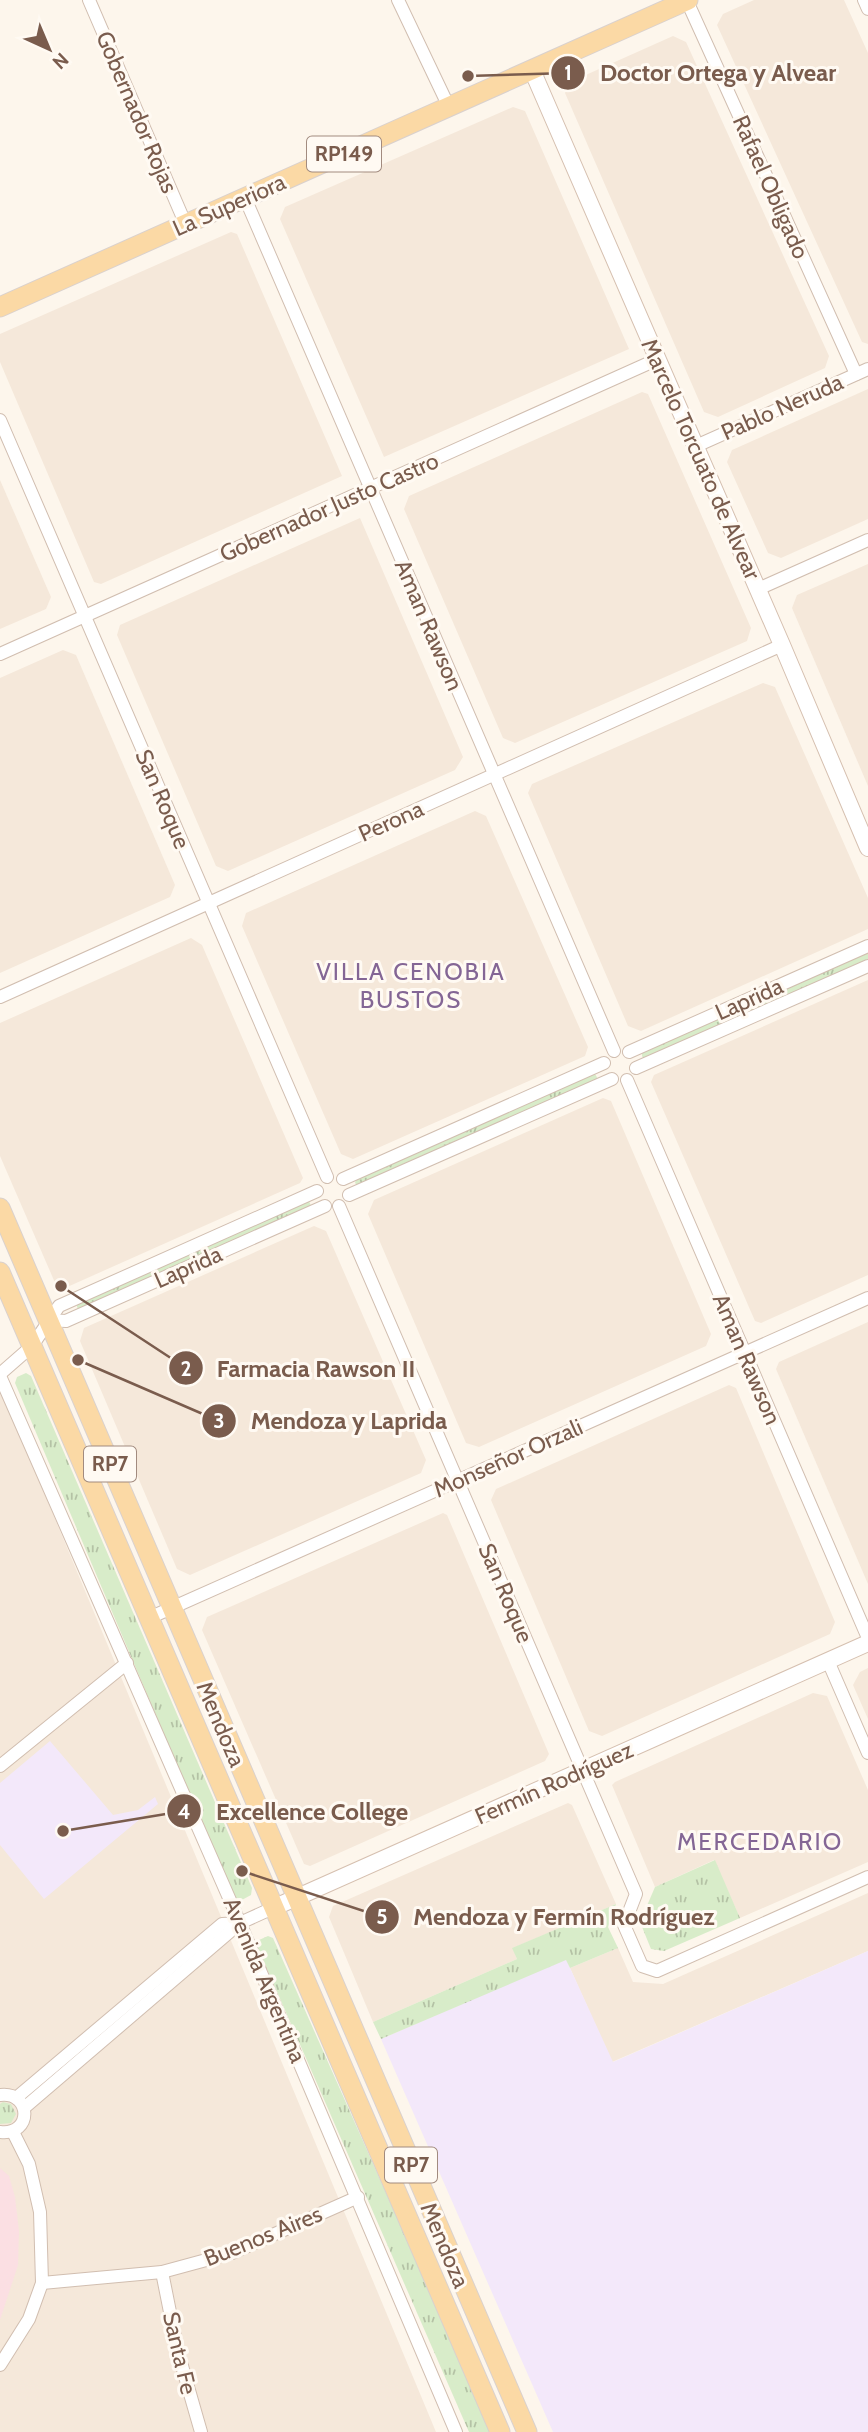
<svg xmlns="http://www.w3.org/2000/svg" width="868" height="2432" viewBox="0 0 868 2432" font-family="Cabin,sans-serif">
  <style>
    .residential { fill: #f5e8da }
    .education { fill: #f3e8fa }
    .medical { fill: #fbdfe3 }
    .grass { fill: url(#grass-tufts) }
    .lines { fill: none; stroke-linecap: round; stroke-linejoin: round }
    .street-casing { stroke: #d1beb0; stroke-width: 14 }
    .secondary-casing { stroke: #d6c0b0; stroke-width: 18 }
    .primary-casing { stroke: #dad1cd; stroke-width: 21 }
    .street { stroke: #fff; stroke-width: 12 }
    .secondary { stroke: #fff; stroke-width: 16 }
    .primary { stroke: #fbd9a5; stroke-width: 19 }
    .labels { text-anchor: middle; stroke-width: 6; stroke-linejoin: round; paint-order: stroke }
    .shield { fill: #fffaf3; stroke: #a28b7f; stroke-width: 2 }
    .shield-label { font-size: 21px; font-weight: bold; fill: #7a5c4d }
    .street-label { font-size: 23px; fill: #7a5c4d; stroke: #fffaf3 }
    .neighbourhood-label { font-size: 24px; letter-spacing: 2px; fill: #846695; stroke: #fffaf3 }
    .leader { fill: none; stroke: #7a5c4d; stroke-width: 2.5 }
    .callout-dot { fill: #7a5c4d; stroke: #fffaf3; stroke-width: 2.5 }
    .mark-label { font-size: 21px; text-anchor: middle; font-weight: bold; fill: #fff }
    .callout-label { font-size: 24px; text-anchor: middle; font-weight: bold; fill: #7a5c4d; stroke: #fffaf3; stroke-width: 6; stroke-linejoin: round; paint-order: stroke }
  </style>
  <defs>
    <pattern id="grass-tufts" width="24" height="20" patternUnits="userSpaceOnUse" patternTransform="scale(1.75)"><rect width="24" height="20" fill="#d8ecc9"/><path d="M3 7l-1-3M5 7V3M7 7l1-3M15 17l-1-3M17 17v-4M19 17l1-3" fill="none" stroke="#b4c2a5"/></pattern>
  </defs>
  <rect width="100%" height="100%" fill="#fdf6ec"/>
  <!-- residential -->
  <g class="residential">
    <path d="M754,0H844L868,53V344L862,342L717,25L723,14Z"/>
    <path d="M673,36L686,42L829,356L825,368L718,417L704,412L565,93L570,82Z"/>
    <path d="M513,107L525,111L629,349L384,457L280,219L285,207Z"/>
    <path d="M231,232L237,234L342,476L101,584L94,582L0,362V334Z"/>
    <path d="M868,389V519L781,558L768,553L727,462L732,450Z"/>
    <path d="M642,392L648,394L751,628L750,631L747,641L515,743L503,738L404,509L409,496Z"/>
    <path d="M0,480L51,597L46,609L0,629Z"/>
    <path d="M360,518L463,757L455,770L228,871L216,866L117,635L120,625Z"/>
    <path d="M868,564V786L792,608L797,595Z"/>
    <path d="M63,650L76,655L175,885L170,897L0,973V678Z"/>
    <path d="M763,683L775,687L868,898V929L641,1031L628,1026L528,793L532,784Z"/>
    <path d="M475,811L486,816L588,1047L585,1056L353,1159L341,1154L242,926L246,913Z"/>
    <path d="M191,938L202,945L303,1178L300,1183L65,1288L56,1285L0,1156V1023Z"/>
    <path d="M868,980V1275L761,1323L755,1321L651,1082L654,1075Z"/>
    <path d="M603,1098L611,1101L711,1334L706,1346L479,1447L466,1443L368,1214L374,1200Z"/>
    <path d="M314,1226L326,1231L426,1460L421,1473L190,1575L177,1569L80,1341L84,1328Z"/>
    <path d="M868,1322V1584L776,1369L779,1362Z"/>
    <path d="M729,1385L736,1388L835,1622L830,1634L602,1736L589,1731L491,1500L496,1489Z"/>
    <path d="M0,1387L436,2432H0Z"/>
    <path d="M443,1513L447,1515L549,1754L545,1761L310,1866L304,1864L202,1630L207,1617Z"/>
    <path d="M868,1668V1719L853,1685L860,1672Z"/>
    <path d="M813,1693L827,1696L868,1790V1862L740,1918L714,1860L655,1887L612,1785L615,1782Z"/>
    <path d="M568,1803L572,1805L616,1904L513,1948L517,1959L373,2022L329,1917L333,1906Z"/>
    <path d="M868,1893V1951L612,2062L570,1968L618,1948L633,1982L663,1984Z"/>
  </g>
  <!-- education -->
  <g class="education">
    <path d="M50,1741L113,1815L138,1810L155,1797L158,1804L44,1899L0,1845V1783Z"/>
    <path d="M868,1951V2432H553L381,2039L566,1959L613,2062Z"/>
  </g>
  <!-- medical -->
  <path class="medical" d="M0,2168L9,2176L15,2197L19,2231L18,2265L0,2320Z"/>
  <!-- grass -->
  <g class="grass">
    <path d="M868,953V959L643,1058L642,1056V1053Z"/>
    <path d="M595,1074L598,1079L357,1185L355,1183L356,1180Z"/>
    <path d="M309,1201L311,1206L78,1309L77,1307V1304Z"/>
    <path d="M26,1373L31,1376L252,1888L251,1895L240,1901L233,1897L15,1383L17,1377Z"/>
    <path d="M715,1860L740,1918L664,1951L651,1949L640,1922L655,1887Z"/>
    <path d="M616,1904L608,1927L618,1948L570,1968L566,1960L381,2039L373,2022L517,1959L512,1948Z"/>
    <path d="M268,1936L273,1938L492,2432H469L257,1946L259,1940Z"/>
    <path d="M3,2102L11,2104L16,2114L11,2123L0,2124V2104Z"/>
  </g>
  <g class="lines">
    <!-- street casing -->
    <g class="street-casing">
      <g id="street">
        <path d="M89,0L186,225"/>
        <path d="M398,0L449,107"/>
        <path d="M864,0L868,9"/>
        <path d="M687,1L856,374"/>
        <path d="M245,198L614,1051"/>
        <path d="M0,420L327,1177"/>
        <path d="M696,446L868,369"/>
        <path d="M758,589L868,540"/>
        <path d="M0,654L658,359"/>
        <path d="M0,997L782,645"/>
        <path d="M629,1052L868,946"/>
        <path d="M636,1068L868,966"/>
        <path d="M627,1080L868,1638"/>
        <path d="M343,1179L604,1063"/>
        <path d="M349,1195L612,1079"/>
        <path d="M339,1206L636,1894L624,1925L642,1966L657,1971L868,1877"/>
        <path d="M48,1320L66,1321L325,1206"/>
        <path d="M0,1374L32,1346L59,1306L317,1191"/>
        <path d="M0,1376L240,1923L456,2432"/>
        <path d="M149,1618L868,1298"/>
        <path d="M828,1661L868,1753"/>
        <path d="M0,1766L127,1663"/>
        <path d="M0,2095C32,2091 33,2136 0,2132"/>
        <path d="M16,2098L222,1924L240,1923L273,1908"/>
        <path d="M24,2108L240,1923"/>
        <path d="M162,2272L178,2352L201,2432"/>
        <path d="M42,2283L162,2272L232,2253L358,2197"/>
        <path d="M0,2365L29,2319L42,2283L40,2212L29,2164L13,2132"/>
      </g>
    </g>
    <!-- secondary casing -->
    <g class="secondary-casing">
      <g id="secondary">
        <path d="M532,70L782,645L868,848"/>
        <path d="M273,1908L868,1643"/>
      </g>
    </g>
    <!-- primary casing -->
    <g class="primary-casing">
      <g id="primary">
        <path d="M0,307L688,0"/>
        <path d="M0,1208L527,2432"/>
        <path d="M0,1272L500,2432"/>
      </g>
    </g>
    <!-- street -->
    <use href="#street" class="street"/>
    <!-- secondary -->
    <use href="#secondary" class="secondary"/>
    <!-- primary -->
    <use href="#primary" class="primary"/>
  </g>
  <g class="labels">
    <!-- shield labels -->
    <g class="shield">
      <rect x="307" y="136.5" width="74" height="35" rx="5"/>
      <rect x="84" y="1446.5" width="52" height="35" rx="5"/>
      <rect x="385" y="2147.5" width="52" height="35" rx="5"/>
    </g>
    <g class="shield-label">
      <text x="344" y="161">RP149</text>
      <text x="110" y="1471">RP7</text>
      <text x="411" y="2172">RP7</text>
    </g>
    <!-- street labels -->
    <g class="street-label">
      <text transform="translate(137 112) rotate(67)" y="8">Gobernador Rojas</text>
      <text transform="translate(771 187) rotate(66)" y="8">Rafael Obligado</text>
      <text transform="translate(229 205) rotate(-24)" y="8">La Superiora</text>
      <text transform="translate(782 407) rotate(-24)" y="8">Pablo Neruda</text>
      <text transform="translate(701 459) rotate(66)" y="8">Marcelo Torcuato de Alvear</text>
      <text transform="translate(329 507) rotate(-24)" y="8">Gobernador Justo Castro</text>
      <text transform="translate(429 625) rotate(67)" y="8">Aman Rawson</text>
      <text transform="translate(163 799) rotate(67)" y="8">San Roque</text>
      <text transform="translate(391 821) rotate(-24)" y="8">Perona</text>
      <text transform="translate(749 999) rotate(-24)" y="8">Laprida</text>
      <text transform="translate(188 1267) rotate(-24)" y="8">Laprida</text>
      <text transform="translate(747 1359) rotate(67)" y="8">Aman Rawson</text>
      <text transform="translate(508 1458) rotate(-24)" y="8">Monseñor Orzali</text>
      <text transform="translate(506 1593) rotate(67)" y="8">San Roque</text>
      <text transform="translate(221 1724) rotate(67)" y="8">Mendoza</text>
      <text transform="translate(554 1783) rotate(-24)" y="8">Fermín Rodríguez</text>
      <text transform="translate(265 1980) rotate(67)" y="8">Avenida Argentina</text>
      <text transform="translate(263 2236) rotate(-22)" y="8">Buenos Aires</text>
      <text transform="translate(445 2245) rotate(67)" y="8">Mendoza</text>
      <text transform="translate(180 2353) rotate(77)" y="8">Santa Fe</text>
    </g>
    <!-- neighbourhood labels -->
    <g class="neighbourhood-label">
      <text x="411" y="980">VILLA CENOBIA<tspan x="411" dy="28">BUSTOS</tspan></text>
      <text x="760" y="1850">MERCEDARIO</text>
    </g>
  </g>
  <!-- callouts -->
  <path class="leader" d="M468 76L568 73M61 1286L186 1368M78 1360L219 1421M63 1831L184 1811M242 1871L382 1917"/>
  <g class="callout-dot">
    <circle cx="468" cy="76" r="7"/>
    <circle cx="61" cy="1286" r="7"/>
    <circle cx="78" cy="1360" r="7"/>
    <circle cx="63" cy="1831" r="7"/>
    <circle cx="242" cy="1871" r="7"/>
    <circle cx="568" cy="73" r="18"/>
    <circle cx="186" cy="1368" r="18"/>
    <circle cx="219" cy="1421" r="18"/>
    <circle cx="184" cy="1811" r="18"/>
    <circle cx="382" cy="1917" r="18"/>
  </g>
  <g class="mark-label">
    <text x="568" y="80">1</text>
    <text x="186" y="1376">2</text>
    <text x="219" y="1428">3</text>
    <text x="184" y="1819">4</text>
    <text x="382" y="1924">5</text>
  </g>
  <g class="callout-label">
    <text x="718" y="81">Doctor Ortega y Alvear</text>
    <text x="316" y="1377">Farmacia Rawson II</text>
    <text x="349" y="1429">Mendoza y Laprida</text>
    <text x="312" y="1820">Excellence College</text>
    <text x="564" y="1925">Mendoza y Fermín Rodríguez</text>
  </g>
  <!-- north arrow -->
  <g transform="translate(49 49) rotate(136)" stroke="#fffaf3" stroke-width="5" paint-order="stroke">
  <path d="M0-5L12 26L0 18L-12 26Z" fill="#7a5c4d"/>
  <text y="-10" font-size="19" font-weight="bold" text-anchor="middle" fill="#7a5c4d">N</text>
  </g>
</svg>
